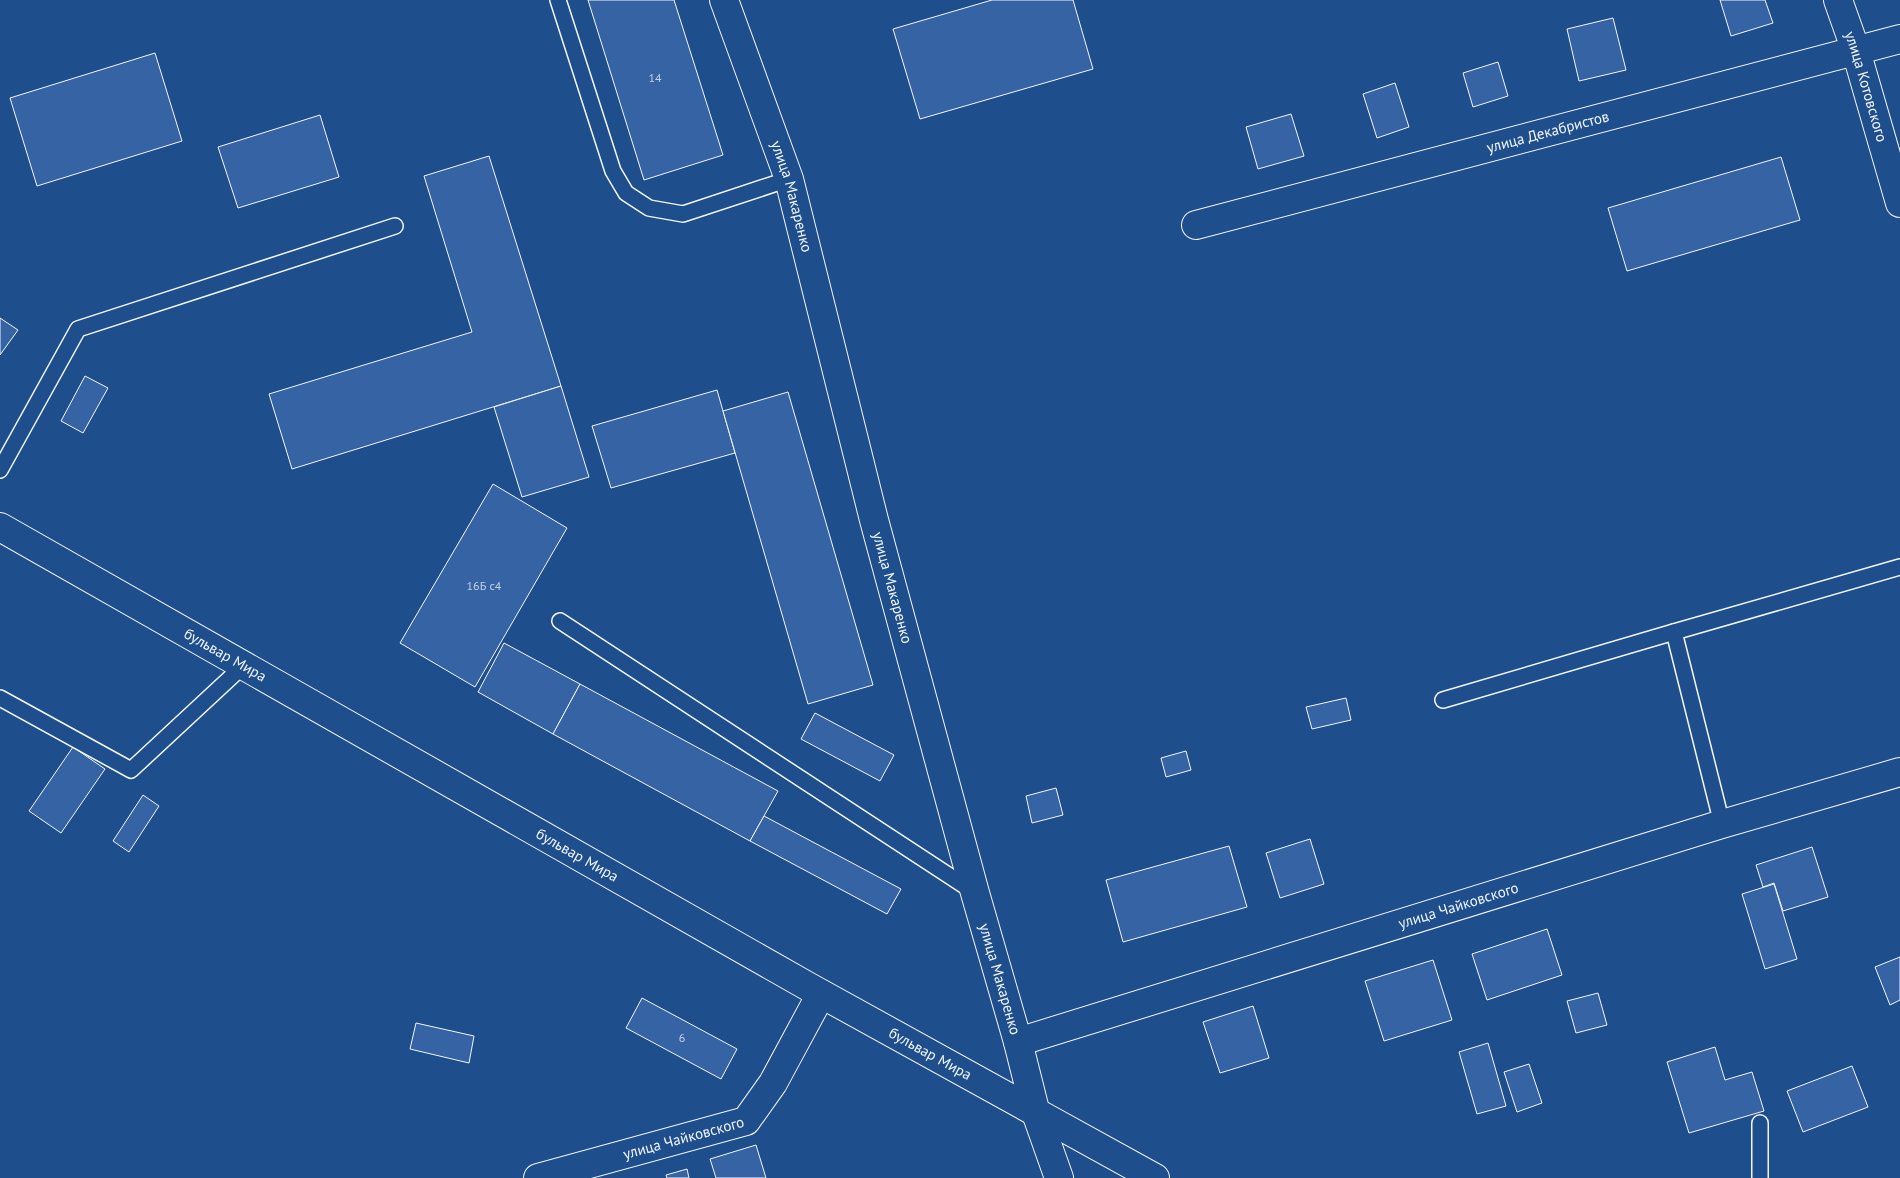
<svg xmlns="http://www.w3.org/2000/svg" width="1900" height="1178" viewBox="0 0 1900 1178" font-family="'PT Sans',sans-serif">
  <style>
    .building { fill: #3563a3; stroke: #f2f6ff }
    .lines { fill: none; stroke-linecap: round; stroke-linejoin: round }
    .service-casing { stroke: #f2f6ff; stroke-width: 18 }
    .minor-casing { stroke: #f2f6ff; stroke-width: 30 }
    .tertiary-casing { stroke: #f2f6ff; stroke-width: 30 }
    .secondary-casing { stroke: #f2f6ff; stroke-width: 30 }
    .service { stroke: #1f4e8c; stroke-width: 15 }
    .minor { stroke: #1f4e8c; stroke-width: 28 }
    .tertiary { stroke: #1f4e8c; stroke-width: 28 }
    .secondary { stroke: #1f4e8c; stroke-width: 28 }
    .labels { text-anchor: middle; stroke-width: 4; stroke-linejoin: round; paint-order: stroke }
    .number-label { font-size: 12px; fill: #c3d1e8 }
    .street-label { font-size: 15px; fill: #f2f6ff; stroke: #1f4e8c }
  </style>
  <rect width="100%" height="100%" fill="#1f4e8c"/>
  <!-- building -->
  <g class="building">
    <path d="M588,0H674L723,155L644,180Z"/>
    <path d="M992,0H1073L1093,69L920,119L893,29Z"/>
    <path d="M1720,0H1765L1773,23L1731,36Z"/>
    <path d="M1613,18L1626,70L1579,81L1567,29Z"/>
    <path d="M155,53L182,141L37,186L10,98Z"/>
    <path d="M1498,62L1508,96L1473,107L1463,73Z"/>
    <path d="M1395,83L1409,127L1377,138L1363,94Z"/>
    <path d="M1291,114L1304,156L1258,169L1246,127Z"/>
    <path d="M320,115L339,177L238,208L218,147Z"/>
    <path d="M489,156L561,386L292,469L269,394L472,332L424,176Z"/>
    <path d="M1781,157L1800,220L1627,271L1608,208Z"/>
    <path d="M0,318L18,330L0,355Z"/>
    <path d="M85,376L108,388L83,433L61,421Z"/>
    <path d="M561,386L589,477L522,497L494,407Z"/>
    <path d="M717,390L735,453L611,488L592,426Z"/>
    <path d="M788,392L873,685L808,704L723,411Z"/>
    <path d="M493,484L567,528L475,687L400,643Z"/>
    <path d="M504,643L580,684L553,734L478,692Z"/>
    <path d="M580,684L778,791L750,841L553,734Z"/>
    <path d="M1346,698L1351,720L1312,729L1306,707Z"/>
    <path d="M815,713L894,755L880,781L801,739Z"/>
    <path d="M73,747L105,769L61,833L29,811Z"/>
    <path d="M1186,751L1191,770L1166,777L1161,758Z"/>
    <path d="M1056,788L1063,815L1032,823L1026,796Z"/>
    <path d="M143,795L159,806L129,852L113,841Z"/>
    <path d="M764,816L901,889L887,914L750,841Z"/>
    <path d="M1310,839L1324,884L1280,898L1266,853Z"/>
    <path d="M1229,846L1247,907L1123,942L1106,880Z"/>
    <path d="M1812,847L1828,897L1783,911L1774,883L1763,887L1756,865Z"/>
    <path d="M1774,884L1797,959L1765,969L1742,894Z"/>
    <path d="M1547,929L1562,975L1487,1000L1472,954Z"/>
    <path d="M1900,957V1000L1890,1005L1875,967Z"/>
    <path d="M1433,960L1452,1020L1384,1041L1365,981Z"/>
    <path d="M1598,993L1607,1025L1576,1033L1567,1001Z"/>
    <path d="M642,998L737,1049L721,1079L626,1028Z"/>
    <path d="M1253,1006L1269,1058L1220,1073L1203,1022Z"/>
    <path d="M416,1023L474,1036L469,1063L410,1049Z"/>
    <path d="M1488,1043L1506,1106L1477,1114L1459,1052Z"/>
    <path d="M1715,1047L1725,1080L1752,1072L1764,1111L1689,1133L1667,1062Z"/>
    <path d="M1529,1064L1542,1103L1517,1112L1504,1072Z"/>
    <path d="M1852,1066L1868,1107L1803,1132L1787,1091Z"/>
    <path d="M756,1145L766,1178H716L710,1159Z"/>
    <path d="M687,1169L689,1178H667L666,1175Z"/>
  </g>
  <g class="lines">
    <!-- service casing -->
    <g class="service-casing">
      <g id="service">
        <path d="M558,0L613,171L626,193L649,208L683,214L789,179"/>
        <path d="M0,470L78,329L395,226"/>
        <path d="M560,621L974,892"/>
        <path d="M1674,632L1900,567"/>
        <path d="M0,698L131,770L243,666"/>
        <path d="M1443,700L1674,632L1722,824"/>
        <path d="M1760,1178V1123"/>
      </g>
    </g>
    <!-- minor casing -->
    <g class="minor-casing">
      <g id="minor">
        <path id="s1" d="M1838,0L1856,51L1900,203"/>
        <path id="s2" d="M1196,225L1900,39"/>
        <path id="s3" d="M1018,1042L1722,824L1900,772"/>
        <path id="s4" d="M538,1178L746,1121L773,1083L821,994"/>
      </g>
    </g>
    <!-- tertiary casing -->
    <g class="tertiary-casing">
      <g id="tertiary">
        <path id="s5" d="M724,0L789,179L874,520L975,893L1018,1042L1035,1110L1059,1178"/>
      </g>
    </g>
    <!-- secondary casing -->
    <g class="secondary-casing">
      <g id="secondary">
        <path id="s6" d="M0,527L809,987L1155,1178"/>
      </g>
    </g>
    <!-- service -->
    <use href="#service" class="service"/>
    <!-- minor -->
    <use href="#minor" class="minor"/>
    <!-- tertiary -->
    <use href="#tertiary" class="tertiary"/>
    <!-- secondary -->
    <use href="#secondary" class="secondary"/>
  </g>
  <g class="labels">
    <!-- number labels -->
    <g class="number-label">
      <text x="655" y="82">14</text>
      <text x="484" y="590">16Б с4</text>
      <text x="682" y="1042">6</text>
    </g>
    <!-- street labels -->
    <g class="street-label">
      <text dy="5" stroke="none"><textPath href="#s1" startOffset="91">улица Котовского</textPath></text>
      <text dy="5" stroke="none"><textPath href="#s2" startOffset="364">улица Декабристов</textPath></text>
      <text dy="5" stroke="none"><textPath href="#s5" startOffset="208">улица Макаренко</textPath></text>
      <text dy="5" stroke="none"><textPath href="#s5" startOffset="612">улица Макаренко</textPath></text>
      <text dy="5" stroke="none"><textPath href="#s6" startOffset="259">бульвар Мира</textPath></text>
      <text dy="5" stroke="none"><textPath href="#s6" startOffset="664">бульвар Мира</textPath></text>
      <text dy="5" stroke="none"><textPath href="#s3" startOffset="461">улица Чайковского</textPath></text>
      <text dy="5" stroke="none"><textPath href="#s5" startOffset="1018">улица Макаренко</textPath></text>
      <text dy="5" stroke="none"><textPath href="#s6" startOffset="1069">бульвар Мира</textPath></text>
      <text dy="5" stroke="none"><textPath href="#s4" startOffset="151">улица Чайковского</textPath></text>
    </g>
  </g>
</svg>
